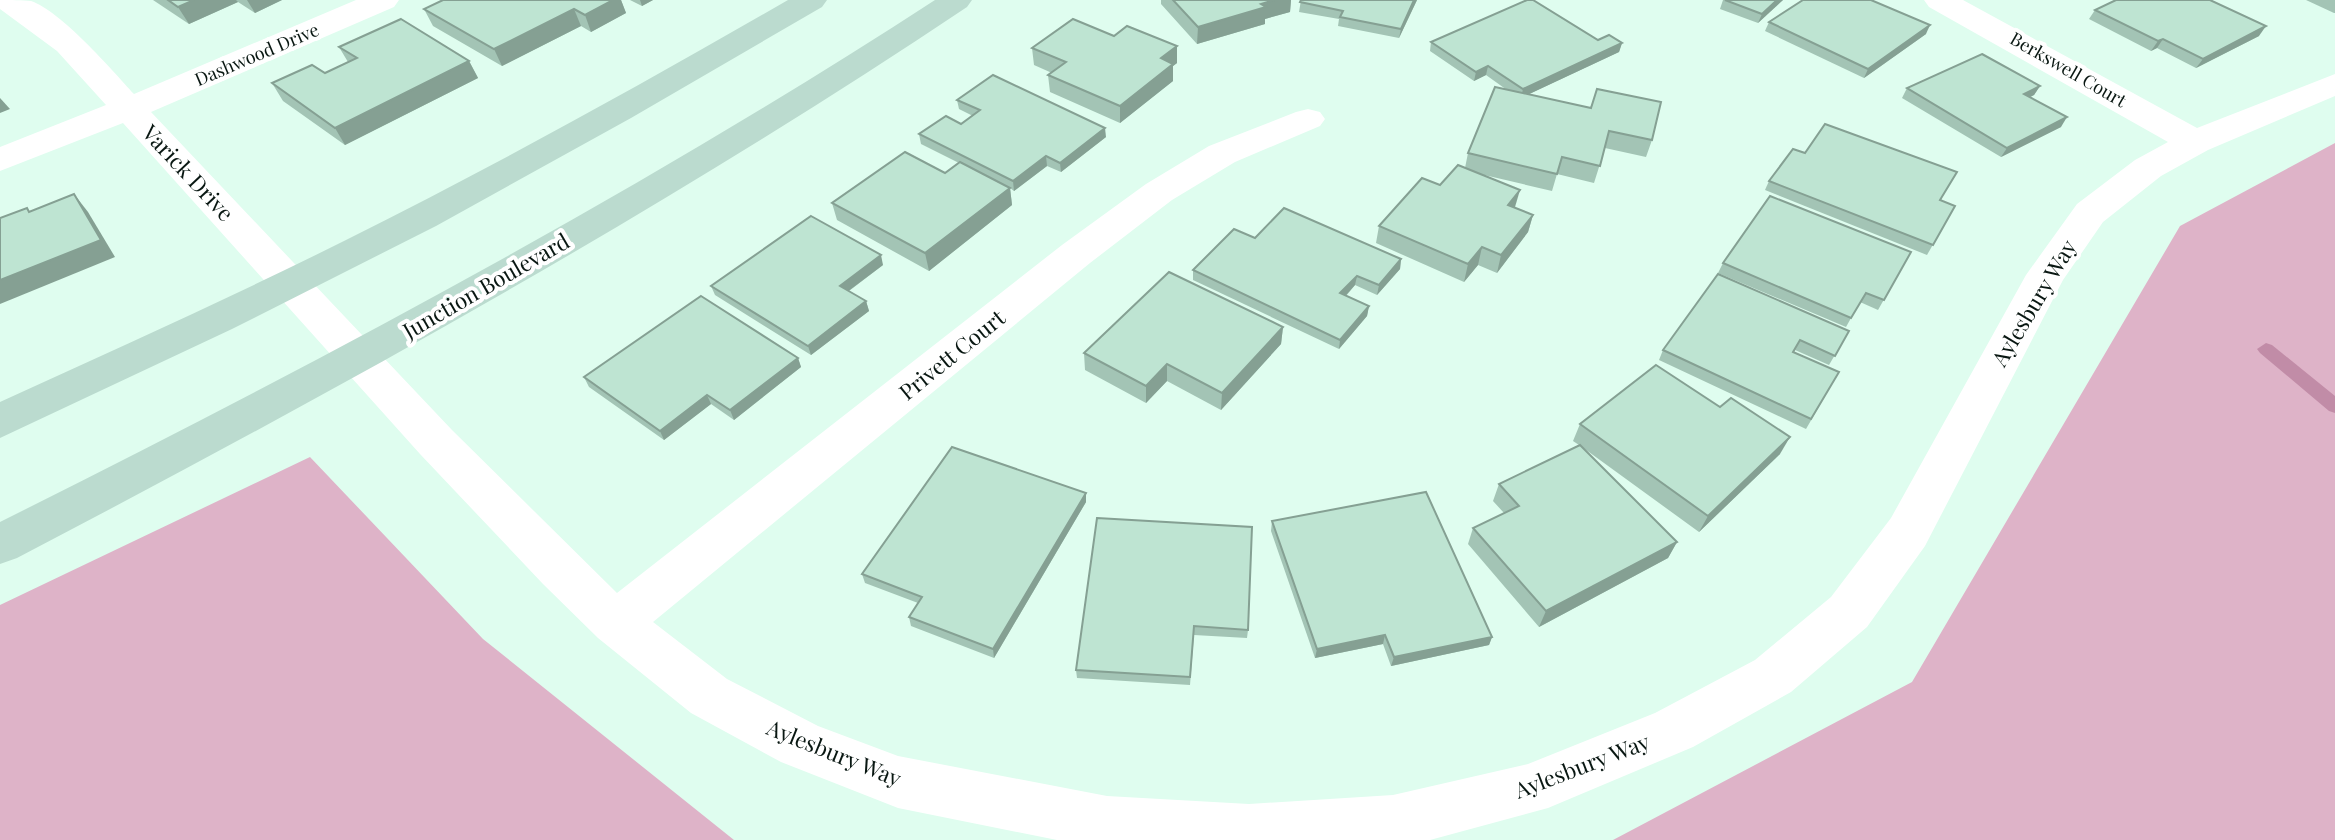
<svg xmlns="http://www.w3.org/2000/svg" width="2335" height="840" viewBox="0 0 2335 840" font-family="'Playfair Display',serif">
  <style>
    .green { fill: #deb3c8 }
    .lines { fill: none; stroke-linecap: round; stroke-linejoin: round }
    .stream { fill: #c18ca7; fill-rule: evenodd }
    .street { fill: #fff; fill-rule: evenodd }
    .secondary { fill: #bbdbcf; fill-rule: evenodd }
    .wall { fill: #a3c4b5 }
    .shaded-wall { fill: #85a093 }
    .building { fill: #bee4d2; stroke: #85a093; stroke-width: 2 }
    .labels { text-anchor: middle; stroke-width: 8; stroke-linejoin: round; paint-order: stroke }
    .far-street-label { font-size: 18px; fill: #091712; stroke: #fff }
    .street-label { font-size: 22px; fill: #091712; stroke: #fff }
  </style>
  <rect width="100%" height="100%" fill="#dffdef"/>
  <!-- green -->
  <g class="green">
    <path d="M2335,143V840H1613L1912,682L2180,226Z"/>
    <path d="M310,457L483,639L734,840H0V605Z"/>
  </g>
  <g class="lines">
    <!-- stream -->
    <path class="stream" d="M2266,343L2272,345L2335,396V413L2329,411L2260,353L2257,349Z"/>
    <!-- street -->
    <path class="street" d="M0,0C10,0 23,0 31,1C61,11 112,70 134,94L356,0H399L394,7L151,112L452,430L617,593L1062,245L1146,184L1209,146L1296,112L1308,109L1320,112L1325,119L1320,126L1235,162L1172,200L1090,263L653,622L727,679L818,726L898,756L1107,796L1249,804L1393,795L1528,764L1655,713L1755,660L1831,597L1891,518L2026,275L2077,204L2135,160L2168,142L1929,7L1924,0H1963L2197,128L2335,74V96L2208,150L2161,176L2103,222L2063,280L1925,546L1867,627L1791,692L1693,747L1548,808L1430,840H1057L898,808L781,762L691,713L598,638L543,584L420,454L123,123L0,171V147L106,105L57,51L0,9Z"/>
    <!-- secondary -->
    <g class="secondary">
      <path d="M788,0H827L822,7L631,118L436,226L232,329L0,438V402C116,349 232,297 346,240C496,165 643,84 788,0Z"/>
      <path d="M935,0H972L967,7C662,211 342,388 17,558L0,564V522C320,362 635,195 935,0Z"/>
    </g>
  </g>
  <!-- wall -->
  <g class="wall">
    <path d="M153,0H282L255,13L238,2L189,24Z"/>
    <path d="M443,0H621L626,13L591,32L581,26L502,66L433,26L424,9Z"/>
    <path d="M630,0H653L642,6Z"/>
    <path d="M1161,0H1291L1290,12L1265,19V24L1197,44L1161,4Z"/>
    <path d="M1301,0H1417L1399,38L1338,26L1339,19L1299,12Z"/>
    <path d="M1723,0H1783L1758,23L1720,9Z"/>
    <path d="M2306,0H2335V13H2334Z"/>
    <path d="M2095,10L2259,36L2196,68L2157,48L2151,51L2089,19Z"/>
    <path d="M1769,22L1926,34L1864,78L1765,31Z"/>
    <path d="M1598,40L1622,43L1619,52L1529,94L1652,140L1646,157L1605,148L1594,183L1557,174L1552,191L1480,174L1515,208L1533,215L1528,232L1497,273L1478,265L1464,282L1376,243L1379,226L1465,168L1468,153L1507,90L1486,75L1474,81L1430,51L1431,42Z"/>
    <path d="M339,47L469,61L478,78L345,145L283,101L272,83L325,73L348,62Z"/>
    <path d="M1032,48L1177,63L1173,66V81L1120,123L1050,92L1048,75L1052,73L1034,65Z"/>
    <path d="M2040,86L2034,95L2030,97L2061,127L2001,157L1902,98L1907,88Z"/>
    <path d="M957,100L1106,137L1061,172L1047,166L1014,191L1010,188L1012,205L929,271L837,220L832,203L945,173L959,163L921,144L919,134L961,124L973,116L959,109Z"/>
    <path d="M1769,181L1940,200L1955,206L1927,255L1765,190Z"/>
    <path d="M1255,238L1401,259L1400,269L1377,295L1355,285L1346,296L1369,306L1367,316L1339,349L1193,280V270Z"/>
    <path d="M1911,252L1878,310L1860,302L1846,327L1718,273L1723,263Z"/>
    <path d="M883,265L849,291L866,301L869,311L811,355L715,295L711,286Z"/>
    <path d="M1283,327L1281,344L1221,410L1167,381L1146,403L1085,370L1084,353Z"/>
    <path d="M1849,331L1829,365L1795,350L1794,352L1839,372L1806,429L1659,360L1663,350Z"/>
    <path d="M798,358L801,367L734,420L711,404L664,440L589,387L584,377Z"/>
    <path d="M1580,424L1780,454L1699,532L1582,447L1677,542L1668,558L1539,627L1468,544L1473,528L1504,513L1493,501L1499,484L1579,445L1573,441Z"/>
    <path d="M1086,493V502L994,658L911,626L909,617L918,603L865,583L862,574Z"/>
    <path d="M1097,518L1248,630L1247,638L1194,635L1190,685L1077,678L1076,670Z"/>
    <path d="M1272,521L1492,637L1489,645L1391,666L1383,644L1315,658L1271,531Z"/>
  </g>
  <!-- shaded-wall -->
  <g class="shaded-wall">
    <path d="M194,0H236L238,2L189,24L178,7Z"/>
    <path d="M247,0H282L255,13Z"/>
    <path d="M613,0H621L626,13L591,32L585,15Z"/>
    <path d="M640,0H653L642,6Z"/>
    <path d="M1274,0H1291L1290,12L1265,19V24L1197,44L1198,27Z"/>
    <path d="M1414,0H1417L1399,38L1401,29Z"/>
    <path d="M1777,0H1783L1758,23L1762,14Z"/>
    <path d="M574,9L581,26L502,66L494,49Z"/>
    <path d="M1930,25L1926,34L1864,78L1868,69Z"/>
    <path d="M2266,26L2259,36L2196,68L2203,59Z"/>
    <path d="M2163,39L2157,48L2151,51L2158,41Z"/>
    <path d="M1622,43L1619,52L1521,98L1523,89Z"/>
    <path d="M1177,46V63L1173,66V81L1120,123V106L1161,58Z"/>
    <path d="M469,61L478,78L345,145L335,128Z"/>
    <path d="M1488,66L1486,75L1474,81L1476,72Z"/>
    <path d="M2040,86L2034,95L2018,103L2024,94Z"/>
    <path d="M0,98L10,109L0,113Z"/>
    <path d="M2067,117L2061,127L2001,157L2007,148Z"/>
    <path d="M1105,128L1106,137L1061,172L1060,163Z"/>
    <path d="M1046,156L1047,166L1014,191L1013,181Z"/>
    <path d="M1010,188L1012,205L929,271L925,253Z"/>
    <path d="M1520,190L1515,207L1503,222L1508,205Z"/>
    <path d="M74,194L88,212L115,257L0,304V280Z"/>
    <path d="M1533,215L1528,232L1497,273L1501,255Z"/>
    <path d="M1482,247L1478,265L1464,282L1468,264Z"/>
    <path d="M881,255L883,265L843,295L840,286Z"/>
    <path d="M1401,259L1400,269L1377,295L1379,285Z"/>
    <path d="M1357,276L1355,285L1339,303L1340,293Z"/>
    <path d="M866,301L869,311L811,355L808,346Z"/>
    <path d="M1369,306L1367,316L1339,349L1340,340Z"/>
    <path d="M1283,327L1281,344L1221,410L1222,393Z"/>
    <path d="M798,358L801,367L734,420L730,410Z"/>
    <path d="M1167,364V381L1146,403V386Z"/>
    <path d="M707,395L711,404L664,440L660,431Z"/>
    <path d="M1790,437L1780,454L1699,532L1708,516Z"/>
    <path d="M1086,493V502L994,658L993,649Z"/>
    <path d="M1677,542L1668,558L1539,627L1546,611Z"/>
    <path d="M1385,635L1383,644L1315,658L1317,649Z"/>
    <path d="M1492,637L1489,645L1391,666L1394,657Z"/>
  </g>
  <!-- building -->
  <g class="building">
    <path d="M168,0H194L178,7Z"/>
    <path d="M443,0H613L585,15L574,9L494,49L424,9Z"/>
    <path d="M1173,0H1274L1261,4L1266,7L1198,27Z"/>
    <path d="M1301,0H1414L1401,29L1340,17L1343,11L1300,2Z"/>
    <path d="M1527,0H1533L1598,40L1609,35L1622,43L1523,89L1488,66L1476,72L1431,42Z"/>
    <path d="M1725,0H1777L1762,14Z"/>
    <path d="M1803,0H1871L1930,25L1868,69L1769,22Z"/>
    <path d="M2116,0H2210L2266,26L2203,59L2163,39L2158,41L2095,10Z"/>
    <path d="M401,19L469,61L335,128L272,83L312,65L325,73L357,58L339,47Z"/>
    <path d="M1073,19L1114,36L1127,26L1177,46L1161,58L1173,64L1120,106L1048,75L1066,62L1032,48Z"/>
    <path d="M1982,54L2040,86L2024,94L2067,117L2007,148L1907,88Z"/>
    <path d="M993,75L1105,128L1060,163L1046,156L1013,181L919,134L946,116L961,124L980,110L957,100Z"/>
    <path d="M1495,87L1591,108L1597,89L1661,102L1652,140L1609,131L1600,166L1562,157L1557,174L1468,153Z"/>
    <path d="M1825,124L1957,172L1940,200L1955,206L1933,245L1769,181L1793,149L1805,153Z"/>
    <path d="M905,152L945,173L960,162L1010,188L925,253L832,203Z"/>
    <path d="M1458,165L1520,190L1508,205L1533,215L1501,255L1482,247L1468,264L1379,226L1422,178L1440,185Z"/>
    <path d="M74,194L101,240L0,280V218L27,208L29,212Z"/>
    <path d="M1770,196L1911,252L1884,300L1866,293L1851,318L1723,263Z"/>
    <path d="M1284,208L1401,259L1379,285L1357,276L1340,293L1369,306L1340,340L1193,270L1234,229L1255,238Z"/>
    <path d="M811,216L881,255L840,286L866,301L808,346L711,286Z"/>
    <path d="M1169,272L1283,327L1222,393L1167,364L1146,386L1084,353Z"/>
    <path d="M1718,274L1849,331L1835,356L1800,340L1793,352L1839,372L1811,419L1663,350Z"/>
    <path d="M701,296L798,358L730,410L707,395L660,431L584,377Z"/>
    <path d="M1656,365L1720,407L1731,398L1790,437L1708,516L1580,424Z"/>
    <path d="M1580,445L1677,542L1546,611L1473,528L1519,506L1499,484Z"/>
    <path d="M952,447L1086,493L993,649L909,617L922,597L862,574Z"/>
    <path d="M1426,492L1492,637L1394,657L1385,635L1317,649L1272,521Z"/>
    <path d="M1097,518L1252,527L1248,630L1194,626L1190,677L1076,670Z"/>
  </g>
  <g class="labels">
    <!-- far-street labels -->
    <g class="far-street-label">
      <text transform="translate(257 55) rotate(-23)" y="6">Dashwood Drive</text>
      <text transform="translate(2068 70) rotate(30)" y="6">Berkswell Court</text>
    </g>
    <!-- street labels -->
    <g class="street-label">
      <text transform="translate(188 173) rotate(47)" y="8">Varick Drive</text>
      <text transform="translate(486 286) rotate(-30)" y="8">Junction Boulevard</text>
      <text transform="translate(2034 303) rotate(-59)" y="8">Aylesbury Way</text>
      <text transform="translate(952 355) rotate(-39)" y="8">Privett Court</text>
      <text transform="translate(834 753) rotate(22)" y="8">Aylesbury Way</text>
      <text transform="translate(1582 766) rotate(-21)" y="8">Aylesbury Way</text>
    </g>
  </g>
</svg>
